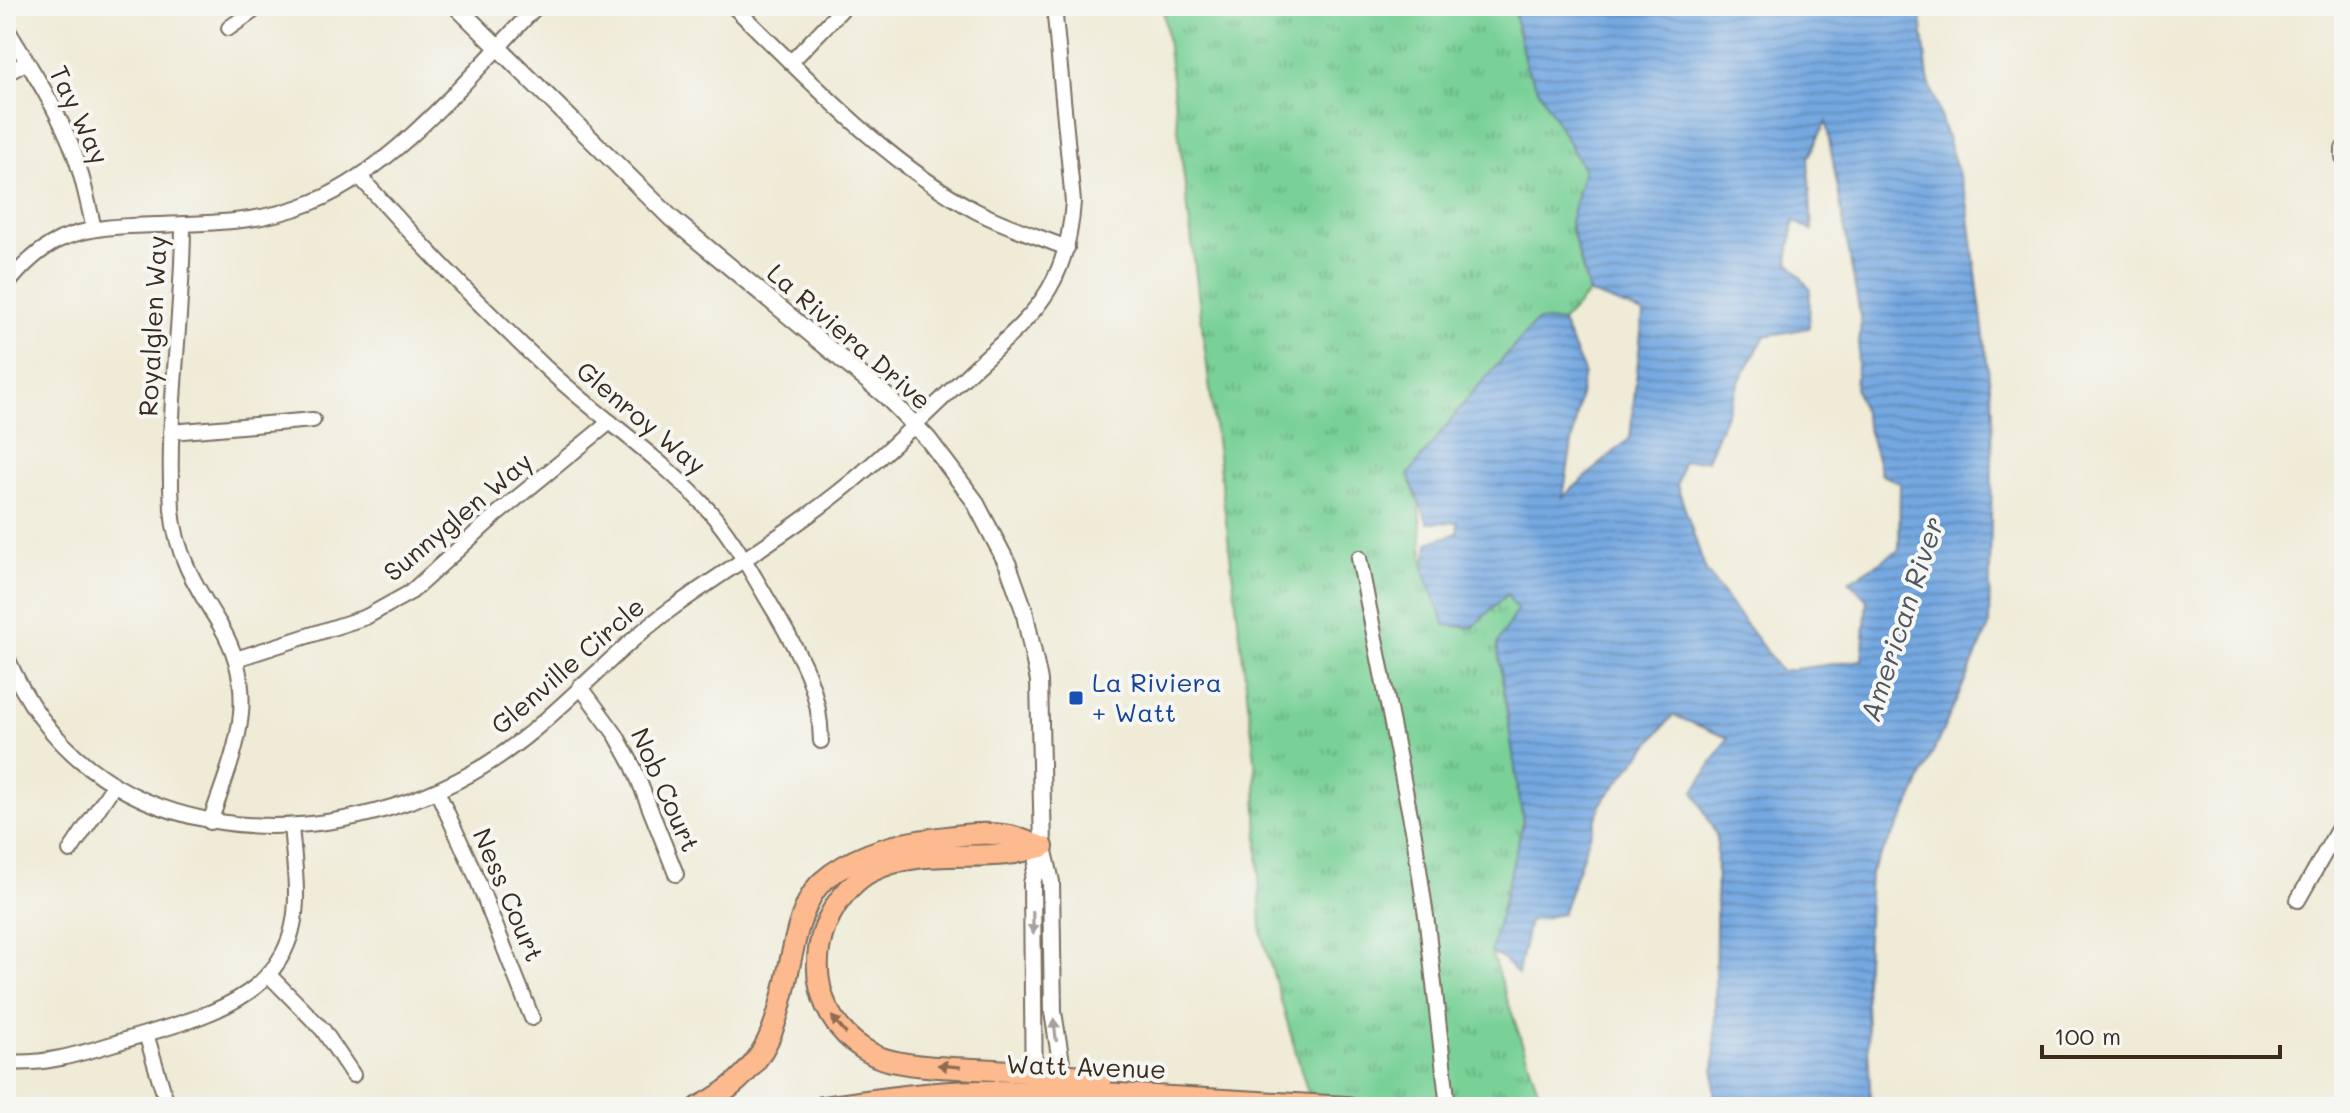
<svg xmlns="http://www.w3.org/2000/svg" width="2350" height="1113" viewBox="0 0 2350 1113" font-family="Mali,sans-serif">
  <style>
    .grass { fill: url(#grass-tufts); stroke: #5a7e5a; stroke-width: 2 }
    .water { fill: url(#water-rules); stroke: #586980; stroke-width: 2; fill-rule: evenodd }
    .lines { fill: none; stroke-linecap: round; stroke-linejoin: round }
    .minor-casing { stroke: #7a6e5f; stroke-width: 18 }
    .tertiary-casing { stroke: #7a6e5f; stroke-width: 20 }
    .primary-casing { stroke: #7a6e5f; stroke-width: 24 }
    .minor { stroke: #fff; stroke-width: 14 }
    .tertiary { stroke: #fff; stroke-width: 16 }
    .primary { stroke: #fcba8e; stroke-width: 20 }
    .primary-bridge-casing { stroke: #7a6e5f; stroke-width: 24; stroke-linecap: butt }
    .primary-bridge { stroke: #fcba8e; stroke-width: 20 }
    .oneway { fill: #a79f9a }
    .oneway2 { fill: #926b50 }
    .transit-dot { fill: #1a4fb4; stroke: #f6f6f2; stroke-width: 3 }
    .labels { text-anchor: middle; stroke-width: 8; stroke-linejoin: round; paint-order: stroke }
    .street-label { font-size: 26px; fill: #3b2a1e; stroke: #f6f6f2 }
    .transit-label { font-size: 26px; fill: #164399; stroke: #f6f6f2; text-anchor: start }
    .water-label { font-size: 28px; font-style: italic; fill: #4f5662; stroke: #f6f6f2 }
  </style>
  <defs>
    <pattern id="grass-tufts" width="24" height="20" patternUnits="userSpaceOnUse" patternTransform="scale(2)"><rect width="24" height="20" fill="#79d197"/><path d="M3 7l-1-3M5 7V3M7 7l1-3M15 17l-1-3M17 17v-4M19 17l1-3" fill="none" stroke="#64aa7b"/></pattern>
    <pattern id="water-rules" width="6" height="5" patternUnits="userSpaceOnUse" patternTransform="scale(2)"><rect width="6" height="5" fill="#74a8e1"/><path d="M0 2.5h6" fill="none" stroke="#6089b6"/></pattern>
  </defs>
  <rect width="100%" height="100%" fill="#f6f6f2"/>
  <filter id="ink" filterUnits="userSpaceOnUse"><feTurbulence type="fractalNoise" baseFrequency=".0125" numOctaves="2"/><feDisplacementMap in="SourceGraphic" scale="16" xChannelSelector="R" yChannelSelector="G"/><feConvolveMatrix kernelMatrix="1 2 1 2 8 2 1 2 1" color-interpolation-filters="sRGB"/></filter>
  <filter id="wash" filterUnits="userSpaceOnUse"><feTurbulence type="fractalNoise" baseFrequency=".006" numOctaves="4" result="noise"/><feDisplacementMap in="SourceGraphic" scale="32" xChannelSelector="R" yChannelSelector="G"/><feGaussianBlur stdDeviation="1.8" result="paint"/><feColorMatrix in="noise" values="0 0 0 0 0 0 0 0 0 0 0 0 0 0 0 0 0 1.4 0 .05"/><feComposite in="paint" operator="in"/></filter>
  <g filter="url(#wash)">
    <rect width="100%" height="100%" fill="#efebd7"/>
    <!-- grass -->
    <path class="grass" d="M1163,6H1516L1514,11L1526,67L1584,170L1570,222L1589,293L1562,322L1537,321L1473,392L1408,475L1419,504L1424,571L1472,628L1507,594L1517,610L1497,645L1523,822L1491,952L1544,1107H1312L1261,932L1255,758Z"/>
    <!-- water -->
    <path class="water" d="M1516,6H1920L1928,78L1967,200L1993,409L1989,627L1905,815L1870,873L1865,984L1871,1107H1714L1717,837L1694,791L1728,738L1673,715L1602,802L1562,914L1529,921L1518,974L1501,958L1491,952L1523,822L1497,644L1517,610L1507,594L1472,628L1445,625L1424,571L1428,543L1457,533L1458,522L1428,523L1408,475L1473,392L1537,321L1562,322L1584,372L1563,497L1630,438L1643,313L1589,293L1570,222L1584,170L1526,67L1514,11ZM1826,122L1861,321L1855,387L1882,475L1900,483L1899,550L1849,581L1867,600L1862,660L1781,671L1706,571L1677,485L1683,461L1707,460L1740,380L1765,336L1809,328L1810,289L1788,261L1794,221L1812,231L1808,158Z"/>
  </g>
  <g filter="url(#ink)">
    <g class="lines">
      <!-- minor casing -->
      <g class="minor-casing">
        <g id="minor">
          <path d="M733,6C808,78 883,161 976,211C1005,226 1037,236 1067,248"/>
          <path d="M6,27C28,64 52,100 69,140C81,168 87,199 94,229"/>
          <path d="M229,28L260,6"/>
          <path d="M791,62L845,6"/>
          <path d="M6,74L27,62"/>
          <path d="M359,176C419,243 480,306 545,367C595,414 654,452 701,502C732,534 752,574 775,612C801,657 820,688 821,741"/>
          <path d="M183,224C183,319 166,413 172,509C175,554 197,588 220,625C262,695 234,753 210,822"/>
          <path d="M6,286C21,267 39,249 61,239C92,226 125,226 157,225C211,223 263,223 313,202C396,168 475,70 537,6"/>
          <path d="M171,432L313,420"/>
          <path d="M1359,558L1414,835L1427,923L1448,1107"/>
          <path d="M6,655C84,847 309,863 472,773C548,731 601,660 671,609C730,567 793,530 849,484C890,450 928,412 967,375C995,348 1029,323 1049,289C1065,262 1071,233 1073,202L1054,6"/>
          <path d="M236,659L366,617L411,592L496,515L610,422"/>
          <path d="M580,686L616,735L633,766L676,874"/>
          <path d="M437,791L475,874L532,1018"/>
          <path d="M70,851L114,785"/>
          <path d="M2298,900L2344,819"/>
          <path d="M268,974L323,1030L353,1075"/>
          <path d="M146,1034L168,1107"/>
          <path d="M6,1062C49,1066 91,1050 132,1038C210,1015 297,995 296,894C296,871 293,849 291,826"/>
        </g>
      </g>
      <!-- tertiary casing -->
      <g class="tertiary-casing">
        <g id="tertiary">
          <path d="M456,6L671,218L886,396L928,439L974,500L1008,565L1024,610L1039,681L1043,847L1051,882L1053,1012L1061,1062L1062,1107"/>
          <path d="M2344,149V157"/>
          <path d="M1034,1107L1032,883L1042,848"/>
        </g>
      </g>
      <!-- primary casing -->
      <g class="primary-casing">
        <g id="primary">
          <path d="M994,1070C962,1068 900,1068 874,1055C816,1026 802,958 836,905C844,893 857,879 870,872C915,849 959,859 1007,854C1019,853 1031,849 1043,847"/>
          <path d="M1102,1093L1347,1107"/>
          <path d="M699,1107C782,1064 777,1008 798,929C802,914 811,891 823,881C848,859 886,846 918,841C947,837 981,830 1010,836C1020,838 1029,843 1039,846"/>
          <path d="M823,1107C879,1099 936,1090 992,1091"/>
        </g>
      </g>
      <!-- minor -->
      <use href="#minor" class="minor"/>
      <!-- tertiary -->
      <use href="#tertiary" class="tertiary"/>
      <!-- primary -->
      <use href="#primary" class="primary"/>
      <!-- primary-bridge casing -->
      <g class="primary-bridge-casing">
        <g id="primary-bridge">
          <path d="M994,1070L1102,1077"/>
          <path d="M992,1091L1102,1093"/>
        </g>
      </g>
      <!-- primary-bridge -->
      <use href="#primary-bridge" class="primary-bridge"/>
    </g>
    <!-- one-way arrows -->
    <defs><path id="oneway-solid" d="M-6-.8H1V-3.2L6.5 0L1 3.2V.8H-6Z" transform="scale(2)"/></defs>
    <g class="oneway">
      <use href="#oneway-solid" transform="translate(1033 923) rotate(89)"/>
      <use href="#oneway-solid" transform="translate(1055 1030) rotate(-97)"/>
    </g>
    <g class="oneway2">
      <use href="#oneway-solid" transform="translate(839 1025) rotate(-129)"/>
      <use href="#oneway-solid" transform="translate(949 1066) rotate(-175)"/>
    </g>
  </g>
  <!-- markers -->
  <rect class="transit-dot" x="1068" y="690" width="16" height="16" rx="4"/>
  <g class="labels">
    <!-- street labels -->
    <g class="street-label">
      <text transform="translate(79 115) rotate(65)" y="9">Tay Way</text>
      <text transform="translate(153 326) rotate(-87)" y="9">Royalglen Way</text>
      <text transform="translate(849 337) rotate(41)" y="9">La Riviera Drive</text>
      <text transform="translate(641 418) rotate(40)" y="9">Glenroy Way</text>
      <text transform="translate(458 517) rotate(-40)" y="9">Sunnyglen Way</text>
      <text transform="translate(568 666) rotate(-41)" y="9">Glenville Circle</text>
      <text transform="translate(665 790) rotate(66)" y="9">Nob Court</text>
      <text transform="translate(508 895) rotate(67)" y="9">Ness Court</text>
      <text transform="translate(1086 1067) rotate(2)" y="9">Watt Avenue</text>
    </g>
    <!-- transit labels -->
    <g class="transit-label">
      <text x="1092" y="692">La Riviera<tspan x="1092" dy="30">+ Watt</tspan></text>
    </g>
    <!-- water labels -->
    <g class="water-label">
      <text transform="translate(1902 619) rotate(-72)" y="10">American River</text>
    </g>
  </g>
  <!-- margin -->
  <rect width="2350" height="1113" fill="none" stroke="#f6f6f2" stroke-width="32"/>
  <!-- scale -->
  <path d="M2042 1045v12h238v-12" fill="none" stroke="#3b2a1e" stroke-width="4"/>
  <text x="2054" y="1045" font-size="24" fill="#3b2a1e" stroke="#f6f6f2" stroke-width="6" paint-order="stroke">100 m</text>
</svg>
